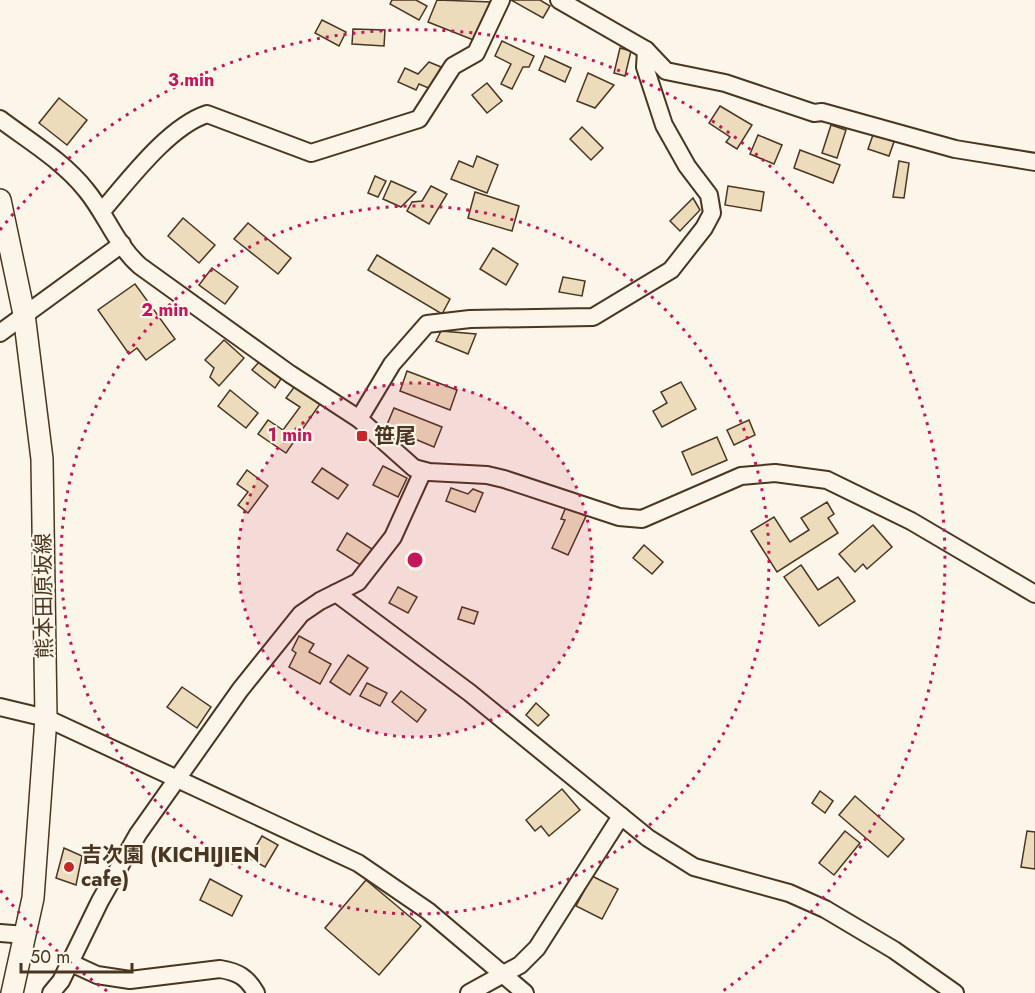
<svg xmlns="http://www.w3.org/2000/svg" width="1035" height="993" viewBox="0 0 1035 993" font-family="Jost,'Noto Sans JP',sans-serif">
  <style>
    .building { fill: #ecdcbc; stroke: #4a3520; stroke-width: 1.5 }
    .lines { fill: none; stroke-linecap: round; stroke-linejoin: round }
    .minor-casing { stroke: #4a3520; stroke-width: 20 }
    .major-casing { stroke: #4a3520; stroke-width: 24 }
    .minor { stroke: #fbf6e9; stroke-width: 16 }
    .major { stroke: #fbf6e9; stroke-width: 21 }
    .ring { fill: none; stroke: #c2185b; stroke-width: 3; stroke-dasharray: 3 6 }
    .poi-dot { fill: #c62828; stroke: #fbf6e9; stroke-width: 2 }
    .labels { text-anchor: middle; stroke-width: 4.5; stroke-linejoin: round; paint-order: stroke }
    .poi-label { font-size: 21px; font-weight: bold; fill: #4a3520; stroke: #fbf6e9; text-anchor: start }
    .street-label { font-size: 21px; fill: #4a3520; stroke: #fbf6e9 }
    .centre { fill: #c2185b; stroke: #fbf6e9; stroke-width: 3 }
    .ring-label { font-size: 18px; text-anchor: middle; font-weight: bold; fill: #c2185b; stroke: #fbf6e9; stroke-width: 4.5; stroke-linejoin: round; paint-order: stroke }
  </style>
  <rect width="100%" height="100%" fill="#fbf6e9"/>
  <!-- building -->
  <g class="building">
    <path d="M392,0H416L427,6L419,20L390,4Z"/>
    <path d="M437,0L492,2L476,41L428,22Z"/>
    <path d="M511,0H540L550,6L543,18Z"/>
    <path d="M322,20L346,32L339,46L315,33Z"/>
    <path d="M353,29L385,30L384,46L352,44Z"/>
    <path d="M502,41L534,56L529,67H523L512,89L501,84L511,64L495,56Z"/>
    <path d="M620,48L631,51L625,76L614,73Z"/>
    <path d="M545,56L571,68L565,82L539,70Z"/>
    <path d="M429,62L441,67L431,89L419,84L416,90L398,82L405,68L418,74Z"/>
    <path d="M588,73L614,85L595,108L577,101Z"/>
    <path d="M487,83L502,101L487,113L472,95Z"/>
    <path d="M59,98L87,120L67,145L39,123Z"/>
    <path d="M720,106L752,125L737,149L726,142L730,137L709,123Z"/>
    <path d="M831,125L846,130L837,158L822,153Z"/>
    <path d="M582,127L603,148L591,160L570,139Z"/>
    <path d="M874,132L895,139L889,156L868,149Z"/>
    <path d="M758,135L782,145L774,164L750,154Z"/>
    <path d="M800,150L840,165L833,183L794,168Z"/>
    <path d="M477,156L498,165L487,193L451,179L459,161L473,167Z"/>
    <path d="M899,161L909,163L904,198L893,197Z"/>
    <path d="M375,176L386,181L378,197L368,193Z"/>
    <path d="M391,181L416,192L401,207L383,199Z"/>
    <path d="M431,186L447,194L429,224L407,211L412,202L422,201Z"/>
    <path d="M728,186L764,192L761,211L725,205Z"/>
    <path d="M475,192L519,206L512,231L468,218Z"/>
    <path d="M693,198L700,210L680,231L670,221Z"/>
    <path d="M183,218L215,245L199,263L168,236Z"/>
    <path d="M248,223L291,258L278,274L234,239Z"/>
    <path d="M493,248L518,264L506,285L480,269Z"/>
    <path d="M377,255L450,299L442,314L368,270Z"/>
    <path d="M212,268L238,287L225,304L199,285Z"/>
    <path d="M563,277L585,281L582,296L559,292Z"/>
    <path d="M135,284L175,339L146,360L137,348L129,354L98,310Z"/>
    <path d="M441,331L476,334L468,354L436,341Z"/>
    <path d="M224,340L244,358L219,386L210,377L214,368L205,360Z"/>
    <path d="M259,362L281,379L275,388L252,370Z"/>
    <path d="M407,371L457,390L450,410L400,391Z"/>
    <path d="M681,382L696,409L662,427L653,411L667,403L661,392Z"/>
    <path d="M295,386L320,404L286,453L258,434L268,420L283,430L300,407L286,398Z"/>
    <path d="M230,390L258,413L246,428L218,406Z"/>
    <path d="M394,408L442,427L434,447L386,427Z"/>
    <path d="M749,420L755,435L734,445L727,430Z"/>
    <path d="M717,437L727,460L692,475L682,452Z"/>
    <path d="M383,466L407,478L398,497L373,485Z"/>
    <path d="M322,468L348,485L338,499L312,482Z"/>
    <path d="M247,470L268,486L248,513L238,505L248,492L237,484Z"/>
    <path d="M451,488L468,494L473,489L483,493L475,512L446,501Z"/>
    <path d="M827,502L834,514L828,518L838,533L777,572L751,531L774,517L790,542L809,530L801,518Z"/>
    <path d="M566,507L586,516L568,555L552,548L565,520L561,519Z"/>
    <path d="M873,525L892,547L867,569L863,564L855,572L839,554Z"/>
    <path d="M347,533L372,549L362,566L337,550Z"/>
    <path d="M644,545L663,562L652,574L633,558Z"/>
    <path d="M801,565L818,590L838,577L855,601L819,626L784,577Z"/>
    <path d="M398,587L417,597L408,613L389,603Z"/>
    <path d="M462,607L478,612L474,624L458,619Z"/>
    <path d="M299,636L314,644L309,652L331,664L320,684L289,667L296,653L292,650Z"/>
    <path d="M348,655L368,668L350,695L330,682Z"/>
    <path d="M367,683L387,693L380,706L360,696Z"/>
    <path d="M182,687L211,707L197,728L167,707Z"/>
    <path d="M401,691L426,710L417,722L392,702Z"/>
    <path d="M536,703L549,715L538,726L526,715Z"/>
    <path d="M562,789L580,810L549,836L541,826L535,831L526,820Z"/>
    <path d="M820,791L833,801L825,813L812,803Z"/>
    <path d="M855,796L904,839L888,857L839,815Z"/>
    <path d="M845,831L860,843L834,875L819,863Z"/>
    <path d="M1027,831L1035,832V869L1021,867Z"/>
    <path d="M262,836L278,845L265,867L249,858Z"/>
    <path d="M64,848L82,856L76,885L56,878Z"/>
    <path d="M592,876L618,889L602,919L576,906Z"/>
    <path d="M210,879L242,896L232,916L200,900Z"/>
    <path d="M366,880L421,926L379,975L325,928Z"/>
  </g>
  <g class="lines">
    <!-- minor casing -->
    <g class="minor-casing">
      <g id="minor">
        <path d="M559,0L646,50L666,71L725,83L814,113L822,112L955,149L1035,162"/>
        <path d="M0,119C29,141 63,161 86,190C106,214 116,245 140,266L290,374L359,419L414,468L429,472L487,475L504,479L619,517L642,519L741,476L775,473L827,480L911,521L1035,594"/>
        <path d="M102,211C129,180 168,127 207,114L311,153L419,119L453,66L476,53L501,0"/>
        <path d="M0,333L122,244"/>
        <path d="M359,419L392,364L427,324L470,319L593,317L671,270L704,228L712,213L709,195L687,166L664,125L645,67L646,50"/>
        <path d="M336,593L470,693L648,838L694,867L789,893L825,909L894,950L955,993"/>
        <path d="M0,707L46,718L358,863L428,911L525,993"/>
        <path d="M0,933L26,935"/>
        <path d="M71,963L97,975L130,980L220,969C238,972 247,977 256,993"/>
        <path d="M51,993L61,981L100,901L138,834L240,690L301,614L320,601L358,582L393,537L423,471"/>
        <path d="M469,993L520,965L537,948L621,816"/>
      </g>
    </g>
    <!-- major casing -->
    <g class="major-casing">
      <path id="major" d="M0,200L24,314L42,459L46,718L33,898L12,993"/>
    </g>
    <!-- minor -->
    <use href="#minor" class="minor"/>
    <!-- major -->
    <use href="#major" class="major"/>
  </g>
  <!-- distance rings -->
  <circle cx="415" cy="560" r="177" fill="#c2185b" fill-opacity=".12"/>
  <g class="ring">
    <circle cx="415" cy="560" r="177"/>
    <circle cx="415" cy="560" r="354"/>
    <path d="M107 991A530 530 0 0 1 0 890M0 230A530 530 0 1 1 723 991"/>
  </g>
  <!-- markers -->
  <g class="poi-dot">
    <rect x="356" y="430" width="12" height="12" rx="3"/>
    <circle cx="69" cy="867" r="6"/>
  </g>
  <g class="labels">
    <!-- poi labels -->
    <g class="poi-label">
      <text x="374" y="443">笹尾</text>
      <text x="81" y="862">吉次園 (KICHIJIEN<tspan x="81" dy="24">cafe)</tspan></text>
    </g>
    <!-- street labels -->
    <g class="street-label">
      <text transform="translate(44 596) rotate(-91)" y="7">熊本田原坂線</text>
    </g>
  </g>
  <circle cx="415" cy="560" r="9" class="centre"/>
  <g class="ring-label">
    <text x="191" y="86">3 min</text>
    <text x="165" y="316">2 min</text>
    <text x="290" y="441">1 min</text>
  </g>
  <!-- scale -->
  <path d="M21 963v9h111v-9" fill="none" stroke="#4a3520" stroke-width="3"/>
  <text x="30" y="963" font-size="18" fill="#4a3520" stroke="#fbf6e9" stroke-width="4.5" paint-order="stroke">50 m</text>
</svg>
